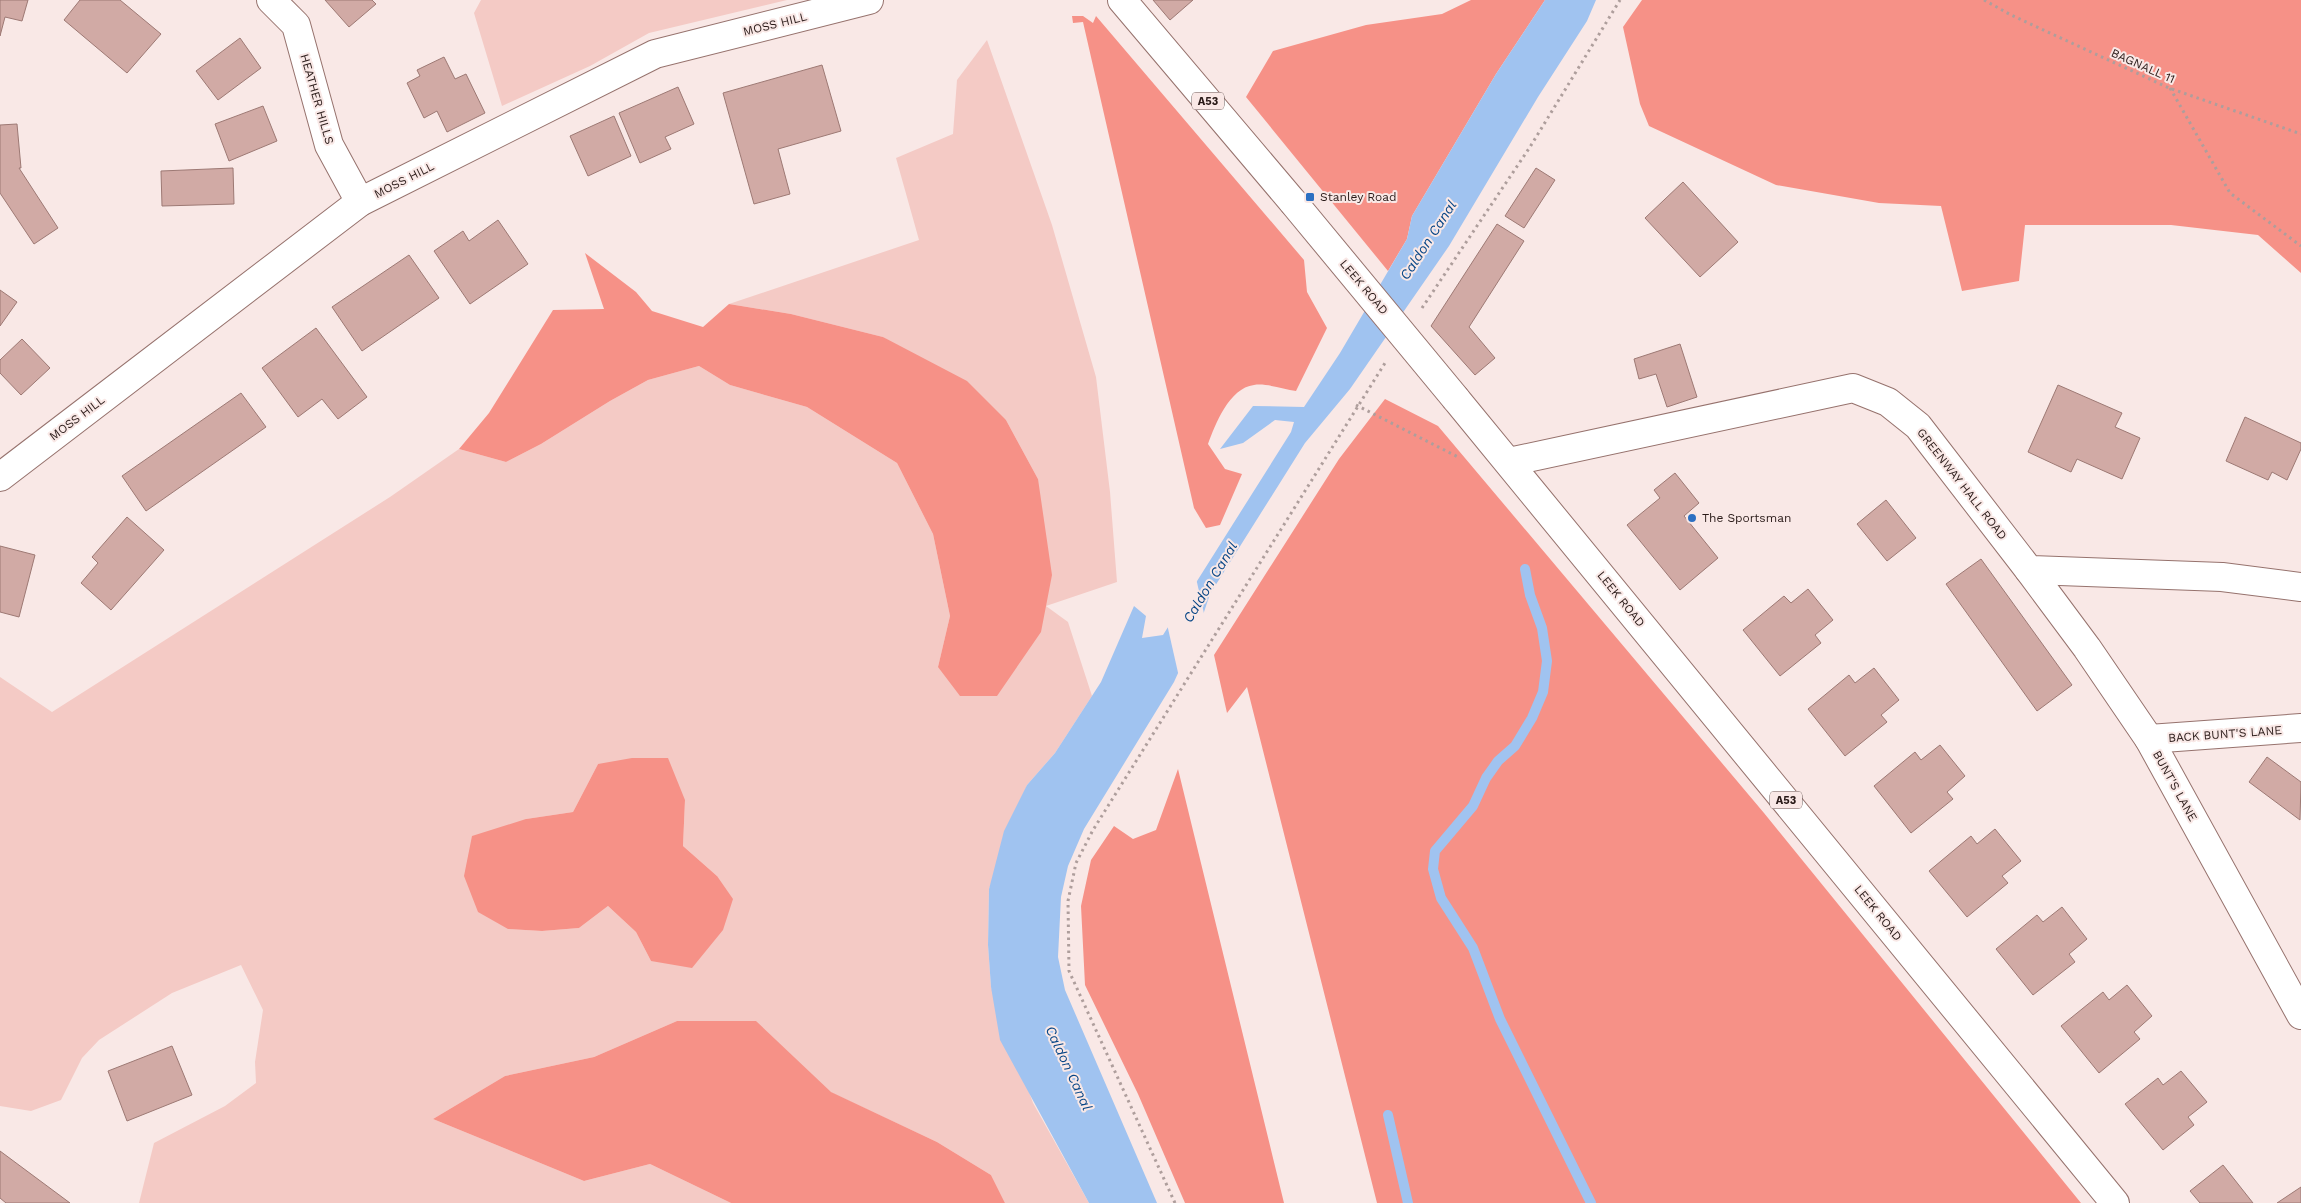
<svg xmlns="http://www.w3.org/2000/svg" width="2301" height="1203" viewBox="0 0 2301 1203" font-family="'Work Sans',sans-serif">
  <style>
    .green { fill: #f4cac5; fill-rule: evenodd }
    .forest { fill: #f69187 }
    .water { fill: #a0c3f0 }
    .pier { fill: #f9e8e6 }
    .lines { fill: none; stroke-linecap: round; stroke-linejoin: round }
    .stream { stroke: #a0c3f0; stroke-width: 10 }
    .building { fill: #d1aaa5; stroke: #9d7974 }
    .minor-casing { stroke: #96726d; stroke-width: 30 }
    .highway-casing { stroke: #96726d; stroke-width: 30 }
    .path { stroke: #ae9e9c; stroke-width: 3; stroke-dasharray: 2.5 4; stroke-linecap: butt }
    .minor { stroke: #fff; stroke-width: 28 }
    .highway { stroke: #fff; stroke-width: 28 }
    .highway-bridge-casing { stroke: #96726d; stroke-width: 30; stroke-linecap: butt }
    .highway-bridge { stroke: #fff; stroke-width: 28 }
    .poi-dot { fill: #2c70c2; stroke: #f9e8e6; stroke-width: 2 }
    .labels { text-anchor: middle; stroke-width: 4; stroke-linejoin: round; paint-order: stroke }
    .shield { fill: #f9e8e6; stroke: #685856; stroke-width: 1 }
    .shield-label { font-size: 11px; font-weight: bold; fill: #2a1b19 }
    .street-label { font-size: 12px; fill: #2a1b19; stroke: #f9e8e6 }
    .poi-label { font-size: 12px; fill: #2a1b19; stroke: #f9e8e6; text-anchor: start }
    .water-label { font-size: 14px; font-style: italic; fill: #064586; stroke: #f9e8e6 }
  </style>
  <rect width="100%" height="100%" fill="#f9e8e6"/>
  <!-- green -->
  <g class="green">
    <path d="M481,0H787L649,33L590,66L502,106L474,13Z"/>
    <path d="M987,40L1052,225L1096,377L1110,492L1117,582L1046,606L1068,622L1092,696L1055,753L1027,785L989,889L988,945L991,987L1033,1103L1089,1203H1005L991,1175L937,1142L830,1092L755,1021H677L594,1057L505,1076L433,1119L584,1181L650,1164L731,1203H139L154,1143L225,1106L256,1083L255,1062L263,1010L241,965L172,993L99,1040L82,1058L61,1100L31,1111L0,1106V677L52,712L390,497L459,449L506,462L541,444L610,401L648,380L699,366L730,385L807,407L897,463L933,534L950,616L938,667L1038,479L1006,420L883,337L791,314L729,304L919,240L896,158L953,134L957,80ZM598,764L685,800L683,846L717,876L651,961L636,932L608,906L579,928L542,931L508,929L526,819L573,812Z"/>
  </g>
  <!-- forest -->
  <g class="forest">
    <path d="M1471,0H1545L1496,74L1412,216L1407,239L1388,271L1246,97L1273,51L1366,25L1442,14Z"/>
    <path d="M1642,0H2301V273L2258,235L2171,225H2025L2019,281L1962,291L1941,206L1879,203L1776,185L1649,126L1640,104L1623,27Z"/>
    <path d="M1072,16H1083L1093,23L1096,16L1304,260L1307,292L1327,328L1296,391C1283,389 1266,383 1254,385C1229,388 1215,425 1208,444L1225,469L1242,474L1220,525L1206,528L1194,508L1083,22L1073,23Z"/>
    <path d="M585,253L636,292L652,311L703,327L729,304L791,314L883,337L967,381L1006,420L1038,479L1052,575L1041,632L997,696H960L938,667L950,616L933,534L897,463L807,407L730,385L699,366L648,380L610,401L541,444L506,462L459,449L489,413L553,310L604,309Z"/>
    <path d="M1385,399L1438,426L1764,813L2081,1203H1377L1247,687L1227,713L1214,655L1339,459Z"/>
    <path d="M632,758H668L685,800L683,846L717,876L733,899L723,930L692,968L651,961L636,932L608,906L579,928L542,931L508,929L478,912L464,876L472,836L526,819L573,812L598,764Z"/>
    <path d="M1178,769L1284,1203H1185L1138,1094L1085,985L1081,906L1091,860L1114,826L1133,839L1156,830Z"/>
    <path d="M677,1021H756L831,1092L937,1142L991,1175L1005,1203H731L650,1164L584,1181L433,1119L505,1076L594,1057Z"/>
  </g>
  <!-- water -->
  <path class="water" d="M1545,0H1596L1587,21L1538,97L1449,246L1350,389L1305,443L1210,594L1199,627L1174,682L1084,829L1068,866L1061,897L1058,957L1065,990L1157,1203H1089L1000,1040L991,987L988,945L989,889L1004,831L1027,785L1055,753L1101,682L1134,606L1146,616L1142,638L1163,635L1291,432L1294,422L1275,420L1243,443L1220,449L1253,406L1304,407L1340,353L1407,239L1412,216L1496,74Z"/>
  <!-- pier -->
  <path class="pier" d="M1196,578L1205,618L1179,677L1167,624Z"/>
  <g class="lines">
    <!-- stream -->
    <g class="stream">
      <path d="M1525,569L1530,595L1542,628L1547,661L1543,692L1532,718L1515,746L1498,761L1486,778L1473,806L1435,851L1433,869L1441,898L1473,948L1500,1019L1591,1203"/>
      <path d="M1388,1115L1408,1203"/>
    </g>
  </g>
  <!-- building -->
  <g class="building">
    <path d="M0,0H28L22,21L5,17L0,36Z"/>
    <path d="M80,0H120L161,34L127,73L64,20Z"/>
    <path d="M325,0H372L376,4L349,27Z"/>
    <path d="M1153,0H1193L1170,20Z"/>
    <path d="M240,38L261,68L218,100L196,71Z"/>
    <path d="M444,57L455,79L466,74L485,113L447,132L437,111L424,118L407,83L420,76L417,70Z"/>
    <path d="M822,65L841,131L778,149L790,194L754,204L723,93Z"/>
    <path d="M678,87L694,124L665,137L671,149L640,163L619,113Z"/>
    <path d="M263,106L277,141L229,161L215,124Z"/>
    <path d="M614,116L631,156L588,176L570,136Z"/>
    <path d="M17,124L21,168H19L58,228L34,244L0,193V125Z"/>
    <path d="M233,168L234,204L162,206L161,171Z"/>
    <path d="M1536,168L1555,180L1524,228L1505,216Z"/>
    <path d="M1683,182L1738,242L1700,277L1645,218Z"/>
    <path d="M498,220L528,264L470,304L434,251L463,231L469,241Z"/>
    <path d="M1497,224L1524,241L1469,327L1495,358L1475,375L1431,326Z"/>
    <path d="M409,255L439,298L362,351L332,307Z"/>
    <path d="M0,290L17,302L0,326Z"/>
    <path d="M316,328L367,397L338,419L322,399L298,417L262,368Z"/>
    <path d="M22,339L50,368L21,395L0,373V360Z"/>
    <path d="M1680,344L1697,397L1667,407L1656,374L1639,379L1634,359Z"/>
    <path d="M2058,385L2122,413L2115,427L2140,438L2122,479L2077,459L2071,472L2028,452Z"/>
    <path d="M241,393L266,427L146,511L122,476Z"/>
    <path d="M2245,417L2301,443V449L2287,480L2272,472L2268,480L2226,461Z"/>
    <path d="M1675,473L1699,503L1684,516L1718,558L1680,590L1627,525L1660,498L1654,490Z"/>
    <path d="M1886,500L1916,538L1887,561L1857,524Z"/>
    <path d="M127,517L164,550L111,610L81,583L98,563L92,557Z"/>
    <path d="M0,546L35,555L19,617L0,612Z"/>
    <path d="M1981,559L2072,685L2037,711L1946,584Z"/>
    <path d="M1808,589L1833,620L1815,635L1821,643L1780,676L1743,630L1784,596L1791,603Z"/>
    <path d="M1874,668L1899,700L1881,715L1887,722L1845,756L1808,709L1849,675L1855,683Z"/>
    <path d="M1940,745L1965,776L1947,792L1953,799L1911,833L1874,786L1915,752L1921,760Z"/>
    <path d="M2267,757L2301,782L2300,820L2249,782Z"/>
    <path d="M1995,829L2021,861L2002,876L2008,883L1967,917L1929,871L1971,836L1977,844Z"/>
    <path d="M2062,907L2087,939L2069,954L2075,962L2033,995L1996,949L2037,915L2043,922Z"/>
    <path d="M2127,985L2152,1016L2134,1032L2140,1039L2099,1073L2061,1026L2103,992L2109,1000Z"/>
    <path d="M172,1046L192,1095L127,1121L108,1071Z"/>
    <path d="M2181,1071L2207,1102L2188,1117L2194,1125L2163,1150L2125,1104L2158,1078L2163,1085Z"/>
    <path d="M0,1151L70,1203H6L0,1198Z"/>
    <path d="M2223,1165L2253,1203H2200L2190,1191Z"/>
    <path d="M2301,1187V1203H2277Z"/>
  </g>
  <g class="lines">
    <!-- minor casing -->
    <g class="minor-casing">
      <g id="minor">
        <path d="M271,0L296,25L329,145L360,202"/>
        <path d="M1509,462L1853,388L1888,402L1918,426L2029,570L2222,577L2301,587"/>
        <path d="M0,477L360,202L655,54L869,0"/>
        <path d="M2029,570L2087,648L2149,739L2301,1015"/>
        <path d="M2149,739L2301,728"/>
      </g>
    </g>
    <!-- highway casing -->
    <g class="highway-casing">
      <g id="highway">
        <path d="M1122,0L1293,202"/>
        <path d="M1456,399L2115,1203"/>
      </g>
    </g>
    <!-- path -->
    <g class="path">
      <path d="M1984,0L2011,15L2169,88L2301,134"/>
      <path d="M2170,88L2230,193L2301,246"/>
      <path d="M1422,308L1530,147L1620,0"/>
      <path d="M1356,405L1460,458"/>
      <path d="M1175,1203L1069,971L1068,901L1076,863L1093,830L1385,363"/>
    </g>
    <!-- minor -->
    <use href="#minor" class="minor"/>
    <!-- highway -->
    <use href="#highway" class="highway"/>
    <!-- highway-bridge casing -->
    <g class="highway-bridge-casing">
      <path id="highway-bridge" d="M1293,202L1456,399"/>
    </g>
    <!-- highway-bridge -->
    <use href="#highway-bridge" class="highway-bridge"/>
  </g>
  <!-- markers -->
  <g class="poi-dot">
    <rect x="1305" y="192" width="10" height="10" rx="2.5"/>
    <circle cx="1692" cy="518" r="5"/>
  </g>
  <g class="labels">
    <!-- shield labels -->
    <g class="shield">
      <rect x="1192" y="92.5" width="32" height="17" rx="4"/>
      <rect x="1770" y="791.5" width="32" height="17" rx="4"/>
    </g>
    <g class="shield-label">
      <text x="1208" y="105">A53</text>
      <text x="1786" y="804">A53</text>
    </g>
    <!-- street labels -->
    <g class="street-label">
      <text transform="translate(775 24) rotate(-14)" y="4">MOSS HILL</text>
      <text transform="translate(2143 66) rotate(24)" y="4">BAGNALL 11</text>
      <text transform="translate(317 99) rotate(74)" y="4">HEATHER HILLS</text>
      <text transform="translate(404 180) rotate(-27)" y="4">MOSS HILL</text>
      <text transform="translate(1364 287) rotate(50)" y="4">LEEK ROAD</text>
      <text transform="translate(77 418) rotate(-37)" y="4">MOSS HILL</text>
      <text transform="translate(1962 484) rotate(52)" y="4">GREENWAY HALL ROAD</text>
      <text transform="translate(1621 599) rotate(51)" y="4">LEEK ROAD</text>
      <text transform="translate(2225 734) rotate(-4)" y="4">BACK BUNT'S LANE</text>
      <text transform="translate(2175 786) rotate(61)" y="4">BUNT'S LANE</text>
      <text transform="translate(1878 913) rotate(51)" y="4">LEEK ROAD</text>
    </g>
    <!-- poi labels -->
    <g class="poi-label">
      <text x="1320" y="201">Stanley Road</text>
      <text x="1702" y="522">The Sportsman</text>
    </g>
    <!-- water labels -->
    <g class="water-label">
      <text transform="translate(1428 240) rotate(-57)" y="5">Caldon Canal</text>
      <text transform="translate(1210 582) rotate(-59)" y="5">Caldon Canal</text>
      <text transform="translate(1069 1068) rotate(65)" y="5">Caldon Canal</text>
    </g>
  </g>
</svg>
